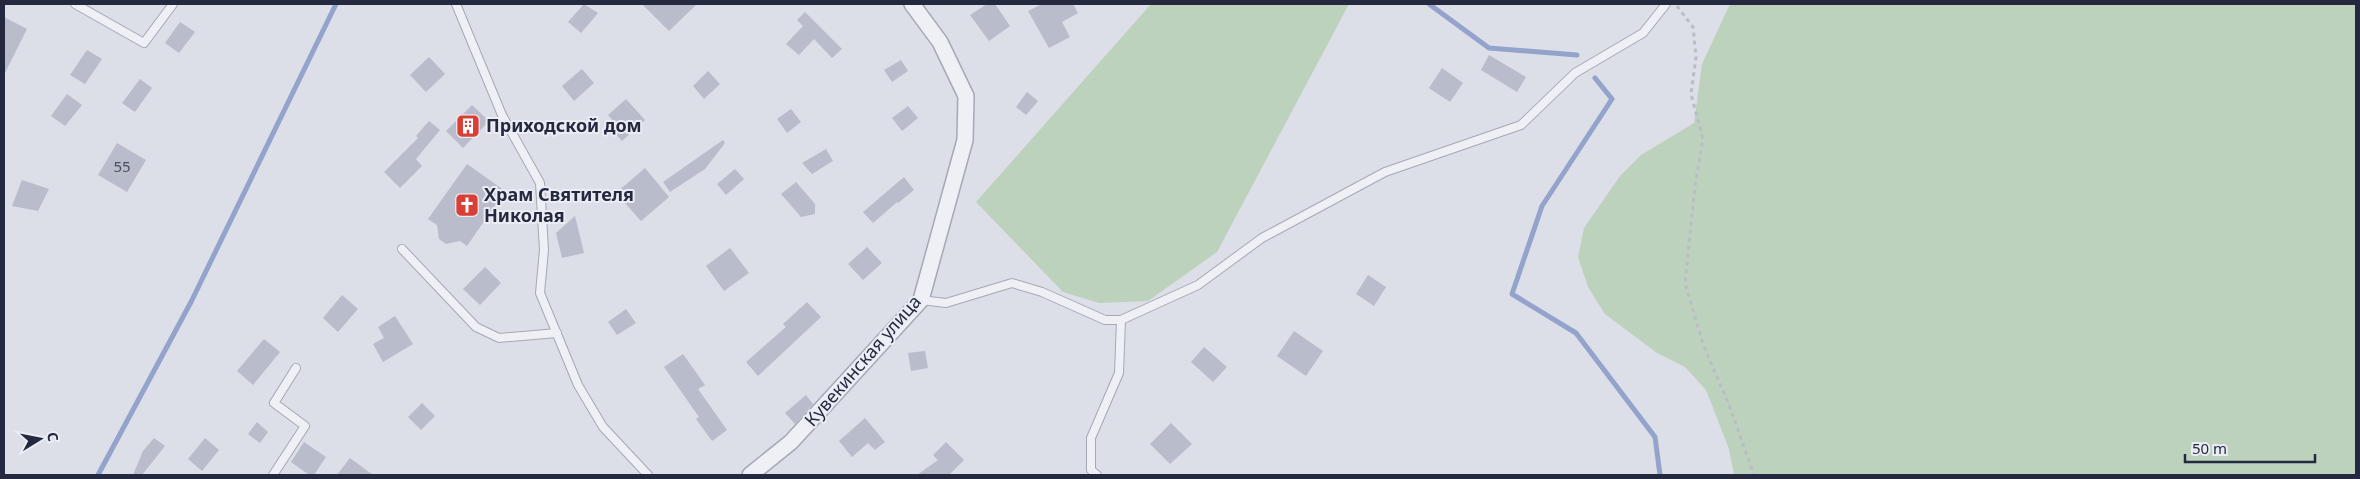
<svg xmlns="http://www.w3.org/2000/svg" width="2360" height="479" viewBox="0 0 2360 479" font-family="'Noto Sans',sans-serif">
  <style>
    .green { fill: #bdd2bc }
    .lines { fill: none; stroke-linecap: round; stroke-linejoin: round }
    .stream { stroke: #93a3cb; stroke-width: 5 }
    .building { fill: #b9bccb }
    .lane-casing { stroke: #a5a8b5; stroke-width: 10 }
    .street-casing { stroke: #a5a8b5; stroke-width: 18 }
    .path { stroke: #babcc6; stroke-width: 3; stroke-dasharray: 4 4; stroke-linecap: butt }
    .lane { stroke: #eff0f6; stroke-width: 8 }
    .street { stroke: #eff0f6; stroke-width: 15 }
    .labels { text-anchor: middle; stroke-width: 4; stroke-linejoin: round; paint-order: stroke }
    .number-label { font-size: 15px; fill: #4a4e62 }
    .poi-label { font-size: 18px; font-weight: bold; fill: #25293f; stroke: #ebedf5; text-anchor: start }
    .street-label { font-size: 18px; fill: #25293f; stroke: #ebedf5 }
  </style>
  <rect width="100%" height="100%" fill="#dcdee8"/>
  <!-- green -->
  <g class="green">
    <path d="M1151,4H1349L1217,252L1148,301L1099,303L1063,292L976,202Z"/>
    <path d="M1730,4H2356V475H1734L1729,449L1706,390L1685,367L1657,353L1605,314L1588,287L1578,257L1584,228L1620,176L1641,155L1694,123L1702,64Z"/>
  </g>
  <g class="lines">
    <!-- stream -->
    <g class="stream">
      <path d="M1429,4L1489,48L1577,55"/>
      <path d="M1595,78L1612,99L1542,206L1512,294L1576,333L1655,437L1660,475"/>
      <path d="M98,475L191,302L336,4"/>
    </g>
  </g>
  <!-- building -->
  <g class="building">
    <path d="M584,4L598,13L581,33L568,22Z"/>
    <path d="M642,4H697L669,31Z"/>
    <path d="M987,4H995L1010,26L989,41L970,15Z"/>
    <path d="M1042,4H1073L1078,13L1062,22L1070,37L1049,48L1028,11Z"/>
    <path d="M805,12L842,49L832,58L814,39L799,55L786,44L803,26L797,20Z"/>
    <path d="M4,17L27,29L4,75Z"/>
    <path d="M180,22L195,32L179,53L165,43Z"/>
    <path d="M87,50L102,59L85,84L70,75Z"/>
    <path d="M1489,55L1526,77L1517,92L1481,70Z"/>
    <path d="M429,57L445,74L426,92L410,75Z"/>
    <path d="M901,60L908,71L892,82L884,70Z"/>
    <path d="M1442,68L1463,83L1450,102L1429,88Z"/>
    <path d="M582,69L594,83L574,101L562,86Z"/>
    <path d="M708,71L720,84L704,99L693,86Z"/>
    <path d="M140,79L152,88L135,112L122,103Z"/>
    <path d="M1027,92L1038,101L1026,115L1016,107Z"/>
    <path d="M67,94L82,105L65,126L51,116Z"/>
    <path d="M626,99L645,120L622,141L610,128L615,123L608,115Z"/>
    <path d="M472,105L489,121L463,148L446,131Z"/>
    <path d="M908,106L918,118L902,131L892,118Z"/>
    <path d="M791,109L801,122L787,133L777,119Z"/>
    <path d="M429,121L440,130L416,159L422,166L400,188L384,172L418,138L416,136Z"/>
    <path d="M723,140L725,143L705,169L670,192L663,182Z"/>
    <path d="M117,143L146,160L127,192L98,175Z"/>
    <path d="M826,149L833,161L812,174L802,163Z"/>
    <path d="M467,164L505,191L467,246L460,241L446,244L439,239L437,225L428,219Z"/>
    <path d="M645,168L669,197L641,221L616,193Z"/>
    <path d="M735,169L744,179L726,195L717,184Z"/>
    <path d="M904,177L914,190L898,203L897,202L873,223L863,212Z"/>
    <path d="M22,180L49,189L38,211L12,206Z"/>
    <path d="M796,182L815,204V214L801,217L781,194Z"/>
    <path d="M575,216L584,253L562,258L556,233Z"/>
    <path d="M867,247L882,263L863,280L848,264Z"/>
    <path d="M730,248L749,273L724,291L706,266Z"/>
    <path d="M485,267L501,283L480,305L463,289Z"/>
    <path d="M1368,275L1386,287L1374,306L1356,294Z"/>
    <path d="M342,295L358,309L338,332L323,318Z"/>
    <path d="M807,302L821,317L758,376L746,362L786,327L783,324Z"/>
    <path d="M626,309L636,323L617,335L608,322Z"/>
    <path d="M395,316L413,344L383,362L373,344L384,338L378,327Z"/>
    <path d="M1294,331L1323,351L1306,376L1277,356Z"/>
    <path d="M264,339L280,352L253,385L237,371Z"/>
    <path d="M1204,347L1227,367L1213,382L1191,362Z"/>
    <path d="M925,351L928,368L911,371L908,353Z"/>
    <path d="M683,354L705,385L698,389L727,430L712,441L696,419L699,417L664,367Z"/>
    <path d="M806,395L813,404L795,424L785,413Z"/>
    <path d="M422,403L435,416L421,430L408,417Z"/>
    <path d="M865,418L885,442L875,450L868,443L852,457L839,441Z"/>
    <path d="M257,422L268,432L260,443L248,434Z"/>
    <path d="M1171,423L1192,444L1170,464L1150,444Z"/>
    <path d="M154,438L165,446L142,475H133L143,451Z"/>
    <path d="M205,438L219,450L202,471L188,459Z"/>
    <path d="M304,442L326,457L314,475H309L291,462Z"/>
    <path d="M946,442L964,460L949,475H917L938,460L933,455Z"/>
    <path d="M350,458L373,475H337Z"/>
  </g>
  <g class="lines">
    <!-- lane casing -->
    <g class="lane-casing">
      <g id="lane">
        <path d="M75,4L144,43L173,4"/>
        <path d="M456,4L502,115L540,183L544,250L540,293L578,385L603,427L648,475"/>
        <path d="M402,249L476,327L499,338L557,333"/>
        <path d="M921,300L946,303L1012,283L1042,292L1105,320H1121L1198,285L1262,238L1385,172L1521,125L1575,73L1643,33L1666,4"/>
        <path d="M273,475L305,426L274,403L296,368"/>
        <path d="M1097,475L1091,470V438L1119,373L1121,320"/>
      </g>
    </g>
    <!-- street casing -->
    <g class="street-casing">
      <path id="street" d="M750,475L791,442L921,300L965,140L966,96L940,42L912,4"/>
    </g>
    <!-- path -->
    <path class="path" d="M1677,6L1693,27L1696,57L1691,94L1703,139L1695,186L1685,283L1703,344L1729,405L1754,475"/>
    <!-- lane -->
    <use href="#lane" class="lane"/>
    <!-- street -->
    <use href="#street" class="street"/>
  </g>
  <!-- icons -->
  <defs>
    <g id="building-square" transform="scale(1.25)"><rect x="-9" y="-9" width="18" height="18" rx="4" fill="#d93f34" stroke="#ebedf5"/><path d="M-4-6H4V6H1V3H-1V6H-4ZM-2.5-4.3h1.7v1.8h-1.7ZM.8-4.3h1.7v1.8H.8ZM-2.5-1h1.7V.8h-1.7ZM.8-1h1.7V.8H.8Z" fill="#fff"/></g>
    <g id="church-square" transform="scale(1.25)"><rect x="-9" y="-9" width="18" height="18" rx="4" fill="#d93f34" stroke="#ebedf5"/><path d="M-1.2-6h2.4v3.5h3.3v2.4h-3.3V6h-2.4V-.1h-3.3v-2.4h3.3Z" fill="#fff"/></g>
  </defs>
  <g fill-rule="evenodd">
    <use href="#building-square" x="468" y="126"/>
    <use href="#church-square" x="467" y="205"/>
  </g>
  <g class="labels">
    <!-- number labels -->
    <g class="number-label">
      <text x="122" y="172">55</text>
    </g>
    <!-- poi labels -->
    <g class="poi-label">
      <text x="486" y="132">Приходской дом</text>
      <text x="484" y="201">Храм Святителя<tspan x="484" dy="21">Николая</tspan></text>
    </g>
    <!-- street labels -->
    <g class="street-label">
      <text transform="translate(863 361) rotate(-49)" y="6">Кувекинская улица</text>
    </g>
  </g>
  <!-- border -->
  <rect width="2360" height="479" fill="none" stroke="#25293f" stroke-width="10"/>
  <!-- north arrow -->
  <g transform="translate(40 439) rotate(80)" stroke="#ebedf5" stroke-width="4" paint-order="stroke">
  <path d="M0-4L9 19L0 12L-9 19Z" fill="#25293f"/>
  <text y="-8" font-size="14" font-weight="bold" text-anchor="middle" fill="#25293f">С</text>
  </g>
  <!-- scale -->
  <path d="M2185 454v8h130v-8" fill="none" stroke="#25293f" stroke-width="2.5"/>
  <text x="2192" y="454" font-size="15" fill="#25293f" stroke="#ebedf5" stroke-width="4" paint-order="stroke">50 m</text>
</svg>
